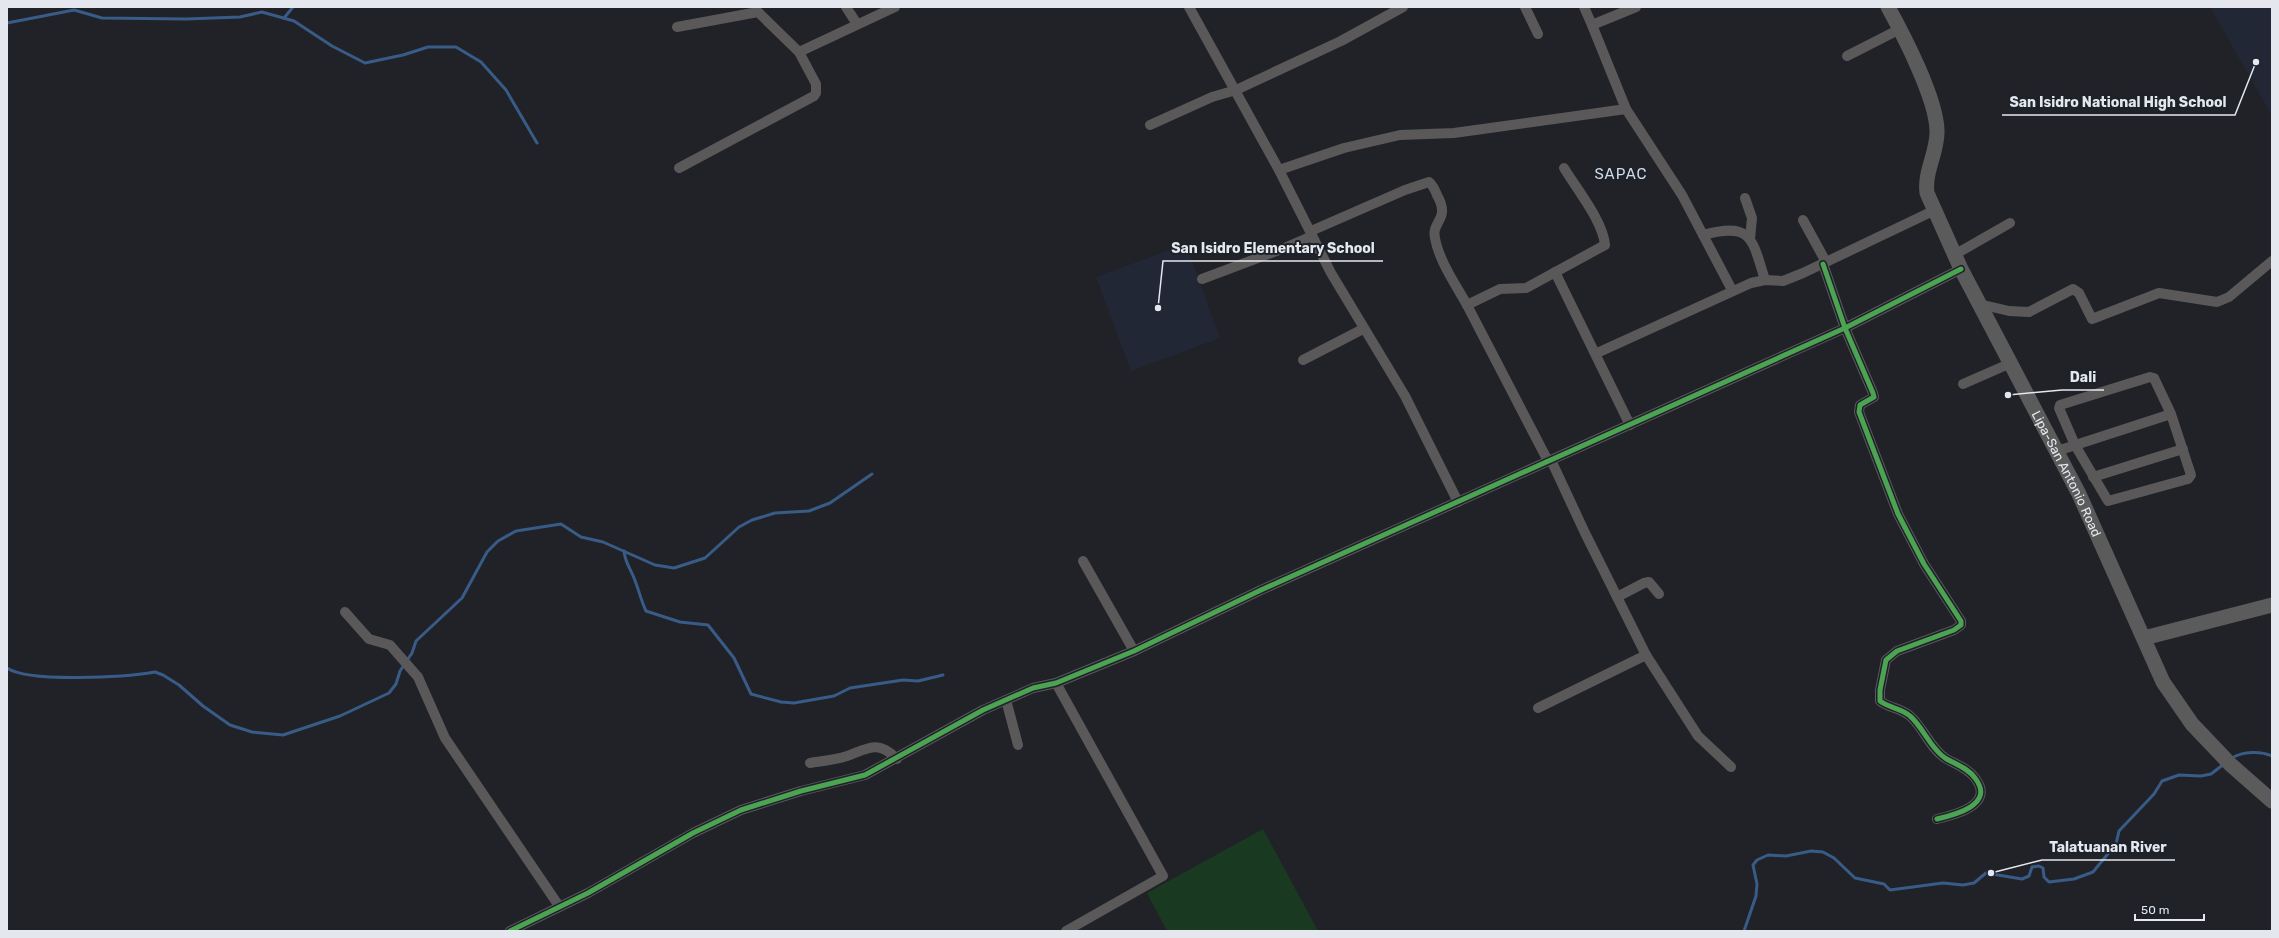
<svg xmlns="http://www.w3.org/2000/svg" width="2279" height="938" viewBox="0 0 2279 938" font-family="Rubik,sans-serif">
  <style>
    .built { fill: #212734 }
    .green { fill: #193a21 }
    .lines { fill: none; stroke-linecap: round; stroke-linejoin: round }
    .stream { stroke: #385b87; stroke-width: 3 }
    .street { stroke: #5a5859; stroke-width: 10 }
    .secondary { stroke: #5c5b5c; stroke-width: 15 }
    .cycleway-casing { stroke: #1d212a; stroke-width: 8 }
    .cycleway { stroke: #4ca352; stroke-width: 5 }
    .labels { text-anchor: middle; stroke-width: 4; stroke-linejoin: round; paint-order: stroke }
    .street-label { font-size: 13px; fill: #e4e8ee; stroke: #1d212a }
    .quarter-label { font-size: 15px; letter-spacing: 1px; fill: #d3dae6; stroke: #1d212a }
    .leader { fill: none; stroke: #e4e8ee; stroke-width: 1.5 }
    .callout-dot { fill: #e4e8ee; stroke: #1d212a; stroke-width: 1.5 }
    .callout-label { font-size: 14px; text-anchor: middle; font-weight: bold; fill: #e4e8ee; stroke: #1d212a; stroke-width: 4; stroke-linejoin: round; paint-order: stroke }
  </style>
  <rect width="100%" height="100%" fill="#202227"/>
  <!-- built -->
  <g class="built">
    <path d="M2210,7H2272V116Z"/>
    <path d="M1186,244L1220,338L1131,371L1096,277Z"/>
  </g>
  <!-- green -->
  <path class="green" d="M1263,829L1318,931H1167L1147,893Z"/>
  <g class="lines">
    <!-- stream -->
    <g class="stream">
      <path d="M284,18L293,7"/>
      <path d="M7,23L74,10L102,18L186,19L240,17L262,12L294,21L332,46L365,63L403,55L428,47H456L481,62L506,90L537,143"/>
      <path d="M624,551C625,562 630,568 634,578C639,590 640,598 646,611L680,622L708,625L734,658L751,694L781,702L794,703L834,696L850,688L903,680L918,681L943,675"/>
      <path d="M7,668C29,683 126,677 155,672L163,675L179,685L203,706L230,725L252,732L283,735L340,716L389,693L396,684L400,671L412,653L416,641L462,598L487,552L498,541L516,531L561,524L581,537L603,542L655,565L674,568L705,558L739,527L752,520L775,513L809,511L830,503L872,474"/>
      <path d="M2232,758C2243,751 2261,751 2272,756"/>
      <path d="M1744,931L1756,896L1757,884L1753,865L1757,860L1768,855L1786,856L1811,851L1823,852L1834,858L1855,878L1884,884L1890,890L1943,883L1963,885L1974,883L1986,873L2022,879L2029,876L2032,867L2039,866L2043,868L2044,877L2049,882L2074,879L2093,872L2116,844L2119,831L2154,794L2162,781L2179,775L2201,776L2211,774L2224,764"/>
    </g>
    <!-- street -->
    <g class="street">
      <path d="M846,7L857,24"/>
      <path d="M1189,7L1279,170L1331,273L1405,396L1458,502"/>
      <path d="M1525,7L1538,34"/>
      <path d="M1584,7L1592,25"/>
      <path d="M1636,7L1592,25L1626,109L1682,195L1732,290"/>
      <path d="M677,27L758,12L799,52L816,84V93L814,96L679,168"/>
      <path d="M799,52L895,7"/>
      <path d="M1847,56L1900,29"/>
      <path d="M1150,125L1212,97L1236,90L1341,41L1403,7"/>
      <path d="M1279,170L1344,148L1400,135L1454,133L1626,109"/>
      <path d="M1745,198L1752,218L1750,239"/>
      <path d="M1803,220L1826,262"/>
      <path d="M1311,231L1405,190L1429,182C1433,185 1435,190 1437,195C1451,220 1431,221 1435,238C1439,261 1456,285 1467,305"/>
      <path d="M1703,235C1752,222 1752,238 1765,280"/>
      <path d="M1954,255L2010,223"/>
      <path d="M1823,264L1845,328L1873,393L1874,397L1860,405L1859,412L1898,514L1924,564L1961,621V625L1954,630L1897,651L1886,660L1880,690V701C1889,708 1901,708 1910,716C1923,727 1930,748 1945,758C1955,764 1968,768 1975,778C1996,805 1954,815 1937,819"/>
      <path d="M1555,272L1630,425"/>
      <path d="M1202,279L1282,249L1312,236"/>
      <path d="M1979,304L2009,311L2029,312L2073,289L2079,293L2092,319L2159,293L2217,302L2229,297L2272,261"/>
      <path d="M1597,353L1751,283L1765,280L1783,281L1803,273L1933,211"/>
      <path d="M1303,360L1363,329"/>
      <path d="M1963,384L2011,363"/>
      <path d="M2057,451L2171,414L2154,378L2150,377L2060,405L2059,408L2075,445L2108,501L2188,479L2191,475L2171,414"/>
      <path d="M1551,460L1585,533L1646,655L1698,736L1731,767"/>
      <path d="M1548,461L1467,305L1500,289L1526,288L1605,245C1603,221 1576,188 1564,168"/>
      <path d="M2093,477L2183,449"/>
      <path d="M1083,561L1134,651"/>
      <path d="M1617,597L1644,583L1649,582L1659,594"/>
      <path d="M345,612L369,639L390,645L418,677L445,738L559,906"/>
      <path d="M1056,683L1163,876L1066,931"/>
      <path d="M1006,700L1018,745"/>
      <path d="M1538,708L1646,655"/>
      <path d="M810,763C822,761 835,760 847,756C869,748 878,740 897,759"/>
      <path d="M510,931L588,893L693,833L741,810L801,791L865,775L983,710L1033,688L1056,683L1134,651L1261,590L1845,328L1961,269"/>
    </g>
    <!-- secondary -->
    <g class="secondary">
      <path id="s1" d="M1888,7C1904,36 1936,98 1937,130C1938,152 1924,171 1927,193L1961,269L2079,494L2163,682L2192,724L2230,764L2272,801"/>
      <path d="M2144,638L2272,605"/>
    </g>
    <!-- cycleway casing -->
    <g class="cycleway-casing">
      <g id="cycleway">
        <path d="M1823,264L1845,328L1873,393L1874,397L1860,405L1859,412L1898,514L1924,564L1961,621V625L1954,630L1897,651L1886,660L1880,690V701C1889,708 1901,708 1910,716C1923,727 1930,748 1945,758C1955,764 1968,768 1975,778C1996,805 1954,815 1937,819"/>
        <path d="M510,931L588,893L693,833L741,810L801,791L865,775L983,710L1033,688L1056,683L1134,651L1261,590L1845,328L1961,269"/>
      </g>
    </g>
    <!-- cycleway -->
    <use href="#cycleway" class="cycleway"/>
  </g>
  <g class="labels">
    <!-- street labels -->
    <g class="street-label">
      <text dy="5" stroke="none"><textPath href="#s1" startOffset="511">Lipa-San Antonio Road</textPath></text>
    </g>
    <!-- quarter labels -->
    <g class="quarter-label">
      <text x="1621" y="179">SAPAC</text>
    </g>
  </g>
  <!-- callouts -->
  <path class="leader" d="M2256 62L2235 115H2002M1158 308L1163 261H1383M2008 395L2062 390H2104M1991 873L2042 860H2175"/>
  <g class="callout-dot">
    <circle cx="2256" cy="62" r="4"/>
    <circle cx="1158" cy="308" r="4"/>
    <circle cx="2008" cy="395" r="4"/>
    <circle cx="1991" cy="873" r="4"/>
  </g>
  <g class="callout-label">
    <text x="2118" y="107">San Isidro National High School</text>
    <text x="1273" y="253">San Isidro Elementary School</text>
    <text x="2083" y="382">Dali</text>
    <text x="2108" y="852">Talatuanan River</text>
  </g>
  <!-- border -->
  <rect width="2279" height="938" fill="none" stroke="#e4e8ee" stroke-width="16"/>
  <!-- scale -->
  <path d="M2135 914v6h69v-6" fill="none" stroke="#e4e8ee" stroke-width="2"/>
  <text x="2141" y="914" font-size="12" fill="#e4e8ee" stroke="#1d212a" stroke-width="3" paint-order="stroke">50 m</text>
</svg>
